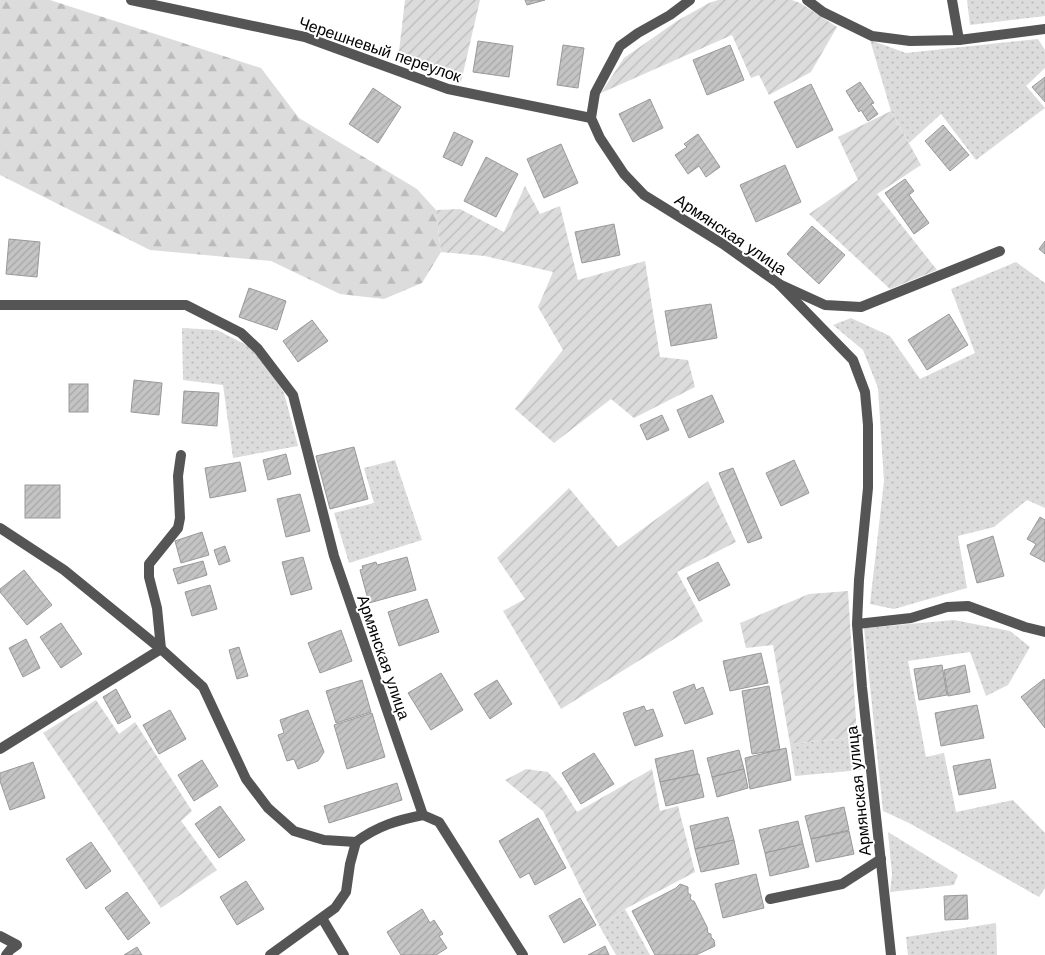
<svg xmlns="http://www.w3.org/2000/svg" width="1045" height="955" viewBox="0 0 1045 955" font-family="'Work Sans',sans-serif">
  <style>
    .grass { fill: url(#grass-dots) }
    .forest { fill: url(#forest-firs) }
    .garden { fill: url(#garden-furrows) }
    .building { fill: url(#building-hatch); stroke: #999 }
    .lines { fill: none; stroke-linecap: round; stroke-linejoin: round }
    .service { stroke: #555; stroke-width: 10 }
    .minor { stroke: #555; stroke-width: 10 }
    .tertiary { stroke: #555; stroke-width: 10 }
    .labels { text-anchor: middle; stroke-width: 4; stroke-linejoin: round; paint-order: stroke }
    .street-label { font-size: 16px; fill: #000; stroke: #fff }
  </style>
  <defs>
    <pattern id="grass-dots" width="8" height="8" patternUnits="userSpaceOnUse" patternTransform="scale(1.25)"><rect width="8" height="8" fill="#dcdcdc"/><path d="M2 2h.1M6 6h.1" fill="none" stroke="#bbb" stroke-width="1.8" stroke-linecap="round"/></pattern>
    <pattern id="forest-firs" width="22" height="20" patternUnits="userSpaceOnUse" patternTransform="scale(1.25)"><rect width="22" height="20" fill="#dcdcdc"/><path d="M5 1l3.5 6h-7zM16 11l3.5 6h-7z" fill="#bbb"/></pattern>
    <pattern id="garden-furrows" width="10" height="10" patternUnits="userSpaceOnUse" patternTransform="scale(1.25)"><rect width="10" height="10" fill="#dcdcdc"/><path d="M-1 1l2-2M0 10L10 0M9 11l2-2" fill="none" stroke="#bbb"/></pattern>
    <pattern id="building-hatch" width="6" height="6" patternUnits="userSpaceOnUse" patternTransform="scale(1.25)"><rect width="6" height="6" fill="#c4c4c4"/><path d="M-1 1l2-2M0 6l6-6M5 7l2-2" fill="none" stroke="#a7a7a7"/></pattern>
  </defs>
  <rect width="100%" height="100%" fill="#fff"/>
  <!-- grass -->
  <g class="grass">
    <path d="M967,0H1045V16L970,25Z"/>
    <path d="M1038,39L1045,50V68L1026,86L1045,108L976,160L941,114L909,143L891,111L870,40L906,53Z"/>
    <path d="M1016,262L1045,283V508L1027,500L994,527L958,536L967,588L894,609L870,604L884,481L878,388L863,350L833,325L851,318L890,336L920,379L975,353L951,289Z"/>
    <path d="M182,328L217,330L256,350L284,393L298,446L233,458L223,385L183,380Z"/>
    <path d="M395,460L422,540L349,563L334,513L374,503L364,468Z"/>
    <path d="M954,620L1010,631L1030,647L1008,685L986,696L970,652L908,661L926,757L944,753L956,812L1013,800L1045,833V888L1039,897L909,823L883,811L864,628Z"/>
    <path d="M857,737L861,770L795,776L790,744Z"/>
    <path d="M888,832L958,875L954,885L890,892L892,874Z"/>
    <path d="M625,909L650,955H616L600,927Z"/>
    <path d="M996,923L997,955H908L906,937Z"/>
  </g>
  <!-- forest -->
  <path class="forest" d="M0,0H50L261,68L299,118L417,189L436,210L441,252L422,283L384,299L340,294L271,261L150,250L0,175Z"/>
  <!-- garden -->
  <g class="garden">
    <path d="M405,0H480L461,82L398,60Z"/>
    <path d="M718,0H792L800,3L837,27L811,72L769,95L759,75L751,78L732,35L601,93L624,58L677,21L709,3Z"/>
    <path d="M891,111L921,165L877,194L937,270L890,289L809,214L858,180L838,137Z"/>
    <path d="M525,186L540,214L560,206L578,280L645,261L660,357L688,360L695,387L634,418L611,399L554,443L515,409L563,350L538,307L553,272L485,256L441,252L436,210L460,209L504,232Z"/>
    <path d="M708,481L736,542L677,572L703,621L561,709L503,611L525,599L497,558L569,488L618,547Z"/>
    <path d="M848,591L857,737L790,744L773,645L746,648L740,623L809,594Z"/>
    <path d="M96,700L119,734L135,722L192,811L181,821L217,870L161,908L43,733Z"/>
    <path d="M526,769L548,772L562,788L577,812L652,769L660,811L678,806L695,872L625,909L600,927L543,811L505,780Z"/>
  </g>
  <!-- building -->
  <g class="building">
    <path d="M525,0H545L527,5Z"/>
    <path d="M478,41L513,46L509,77L473,72Z"/>
    <path d="M563,45L584,48L578,88L557,85Z"/>
    <path d="M730,45L744,80L707,95L693,60Z"/>
    <path d="M1045,77V102L1032,87Z"/>
    <path d="M860,82L874,103L871,104L878,114L868,121L861,110L859,112L846,91Z"/>
    <path d="M811,84L833,130L797,148L774,102Z"/>
    <path d="M373,88L401,107L378,143L349,124Z"/>
    <path d="M650,99L663,128L633,142L619,114Z"/>
    <path d="M943,125L969,155L950,171L925,141Z"/>
    <path d="M454,132L473,141L462,166L443,157Z"/>
    <path d="M698,134L720,167L706,177L699,166L688,174L675,155L687,147L684,144Z"/>
    <path d="M561,144L578,183L544,198L527,159Z"/>
    <path d="M486,157L518,174L496,217L464,201Z"/>
    <path d="M785,165L801,202L756,222L740,185Z"/>
    <path d="M905,179L914,191L909,195L929,223L914,234L885,193Z"/>
    <path d="M614,224L620,255L582,263L575,232Z"/>
    <path d="M812,226L845,255L819,284L787,254Z"/>
    <path d="M9,239L40,242L37,277L6,274Z"/>
    <path d="M1045,241V254L1039,249Z"/>
    <path d="M249,288L286,301L277,330L239,317Z"/>
    <path d="M711,304L717,338L671,346L665,311Z"/>
    <path d="M949,314L968,345L927,370L908,340Z"/>
    <path d="M312,320L328,341L298,362L283,341Z"/>
    <path d="M134,380L162,383L159,415L131,412Z"/>
    <rect x="69" y="384" width="19" height="28"/>
    <path d="M184,391L219,393L217,426L182,423Z"/>
    <path d="M712,395L724,422L689,438L677,410Z"/>
    <path d="M662,415L669,430L647,440L640,425Z"/>
    <path d="M354,447L368,499L330,509L316,456Z"/>
    <path d="M286,454L291,474L268,480L263,460Z"/>
    <path d="M794,460L809,493L781,506L766,473Z"/>
    <path d="M240,462L246,491L210,498L205,468Z"/>
    <path d="M733,468L762,538L748,543L719,473Z"/>
    <rect x="25" y="485" width="35" height="33"/>
    <path d="M300,494L310,531L286,537L277,499Z"/>
    <path d="M1040,517L1045,520V562L1030,554L1036,544L1027,539Z"/>
    <path d="M202,532L209,555L181,563L175,541Z"/>
    <path d="M993,536L1004,576L977,583L967,545Z"/>
    <path d="M225,546L230,561L219,565L214,550Z"/>
    <path d="M303,557L312,589L291,595L282,562Z"/>
    <path d="M407,557L416,590L369,603L360,570L363,569L362,566L376,562L377,565Z"/>
    <path d="M203,561L207,575L178,584L173,569Z"/>
    <path d="M718,562L730,585L699,601L687,578Z"/>
    <path d="M24,570L52,605L27,625L0,592V589Z"/>
    <path d="M210,585L217,609L192,616L185,592Z"/>
    <path d="M427,599L439,632L399,646L388,612Z"/>
    <path d="M61,623L82,654L61,668L40,637Z"/>
    <path d="M341,630L352,661L320,673L308,643Z"/>
    <path d="M26,639L40,668L23,677L9,648Z"/>
    <path d="M239,647L248,676L237,679L229,650Z"/>
    <path d="M761,653L768,683L730,691L723,661Z"/>
    <path d="M942,665L947,695L919,700L914,669Z"/>
    <path d="M965,665L970,692L948,696L944,670Z"/>
    <path d="M441,673L463,710L431,730L408,693Z"/>
    <path d="M1044,679L1045,681V728L1021,697Z"/>
    <path d="M362,680L371,712L336,723L326,691Z"/>
    <path d="M497,680L512,704L490,719L474,694Z"/>
    <path d="M694,684L696,690L703,687L713,714L685,724L673,692Z"/>
    <path d="M769,686L780,750L752,754L742,691Z"/>
    <path d="M116,689L131,717L118,724L103,697Z"/>
    <path d="M977,705L984,738L941,746L935,713Z"/>
    <path d="M644,706L646,711L653,709L663,736L635,746L623,713Z"/>
    <path d="M170,710L186,739L159,754L143,725Z"/>
    <path d="M308,710L324,752L318,761L298,769L294,759L287,761L278,735L284,733L280,720Z"/>
    <path d="M372,713L385,757L347,769L334,725Z"/>
    <path d="M786,748L791,780L750,789L745,758Z"/>
    <path d="M693,750L698,774L660,782L655,759Z"/>
    <path d="M739,750L744,769L712,777L707,758Z"/>
    <path d="M594,753L614,784L581,804L562,773Z"/>
    <path d="M990,759L996,788L959,795L953,766Z"/>
    <path d="M202,760L218,786L194,801L178,775Z"/>
    <path d="M33,762L45,798L10,810L0,781V773Z"/>
    <path d="M744,769L748,788L717,797L712,777Z"/>
    <path d="M699,774L704,797L666,806L660,782Z"/>
    <path d="M397,783L402,800L329,823L324,806Z"/>
    <path d="M220,806L245,840L219,858L195,824Z"/>
    <path d="M844,807L849,830L811,839L805,816Z"/>
    <path d="M728,817L734,840L695,849L690,826Z"/>
    <path d="M538,818L566,868L535,885L529,873L520,878L499,841Z"/>
    <path d="M798,821L803,844L765,853L759,830Z"/>
    <path d="M849,831L854,854L816,862L811,839Z"/>
    <path d="M734,840L739,864L701,872L695,849Z"/>
    <path d="M91,842L111,871L86,889L66,859Z"/>
    <path d="M803,844L809,867L770,876L765,853Z"/>
    <path d="M756,874L764,908L723,918L715,884Z"/>
    <path d="M246,881L264,909L237,925L220,897Z"/>
    <path d="M680,884L688,887V893L691,895L690,898L692,901H694L707,927L708,933L711,934V937L714,940L715,946L696,955H655L632,911L676,888Z"/>
    <path d="M127,892L150,923L128,940L105,908Z"/>
    <path d="M967,895L968,919L945,920L944,896Z"/>
    <path d="M580,898L596,925L564,943L549,916Z"/>
    <path d="M422,909L430,923L434,920L443,934L439,936L447,948L436,955H401L387,932Z"/>
    <path d="M605,946L609,955H588Z"/>
    <path d="M137,947L142,955H124Z"/>
  </g>
  <g class="lines">
    <!-- service -->
    <g class="service">
      <path d="M952,0L959,40"/>
      <path d="M779,284L825,305L861,307L1000,251"/>
      <path d="M0,528L64,570L161,649"/>
      <path d="M161,649L157,608L149,577V564L178,528L180,518L178,476L181,455"/>
      <path d="M770,899L842,884L881,859"/>
      <path d="M322,918L344,955"/>
      <path d="M0,936L17,945L10,950L6,955"/>
    </g>
    <!-- minor -->
    <g class="minor">
      <path d="M131,0L305,37L448,89L591,118"/>
      <path d="M0,305H186L241,333L258,349L293,395L334,556L423,815L439,822L523,955"/>
      <path d="M857,624L911,618L947,607L968,606L1025,627L1045,632"/>
      <path d="M0,749L161,649L203,687L246,779L268,808L294,831L324,840L356,842C377,826 398,820 423,815"/>
      <path d="M270,955L335,908L346,892L350,864L356,842"/>
    </g>
    <!-- tertiary -->
    <g class="tertiary">
      <path d="M690,0L670,15L638,33L620,46L595,93L591,118L600,138L624,174L644,195L723,244L778,283L853,360L865,392L868,425V488L859,580L857,624L862,687L891,955"/>
      <path d="M807,0L823,12L872,36L910,41L959,40L1045,29"/>
    </g>
  </g>
  <g class="labels">
    <!-- street labels -->
    <g class="street-label">
      <text transform="translate(380 49) rotate(19)" y="6">Черешневый переулок</text>
      <text transform="translate(731 234) rotate(34)" y="6">Армянская улица</text>
      <text transform="translate(384 657) rotate(71)" y="6">Армянская улица</text>
      <text transform="translate(858 791) rotate(-96)" y="6">Армянская улица</text>
    </g>
  </g>
</svg>
